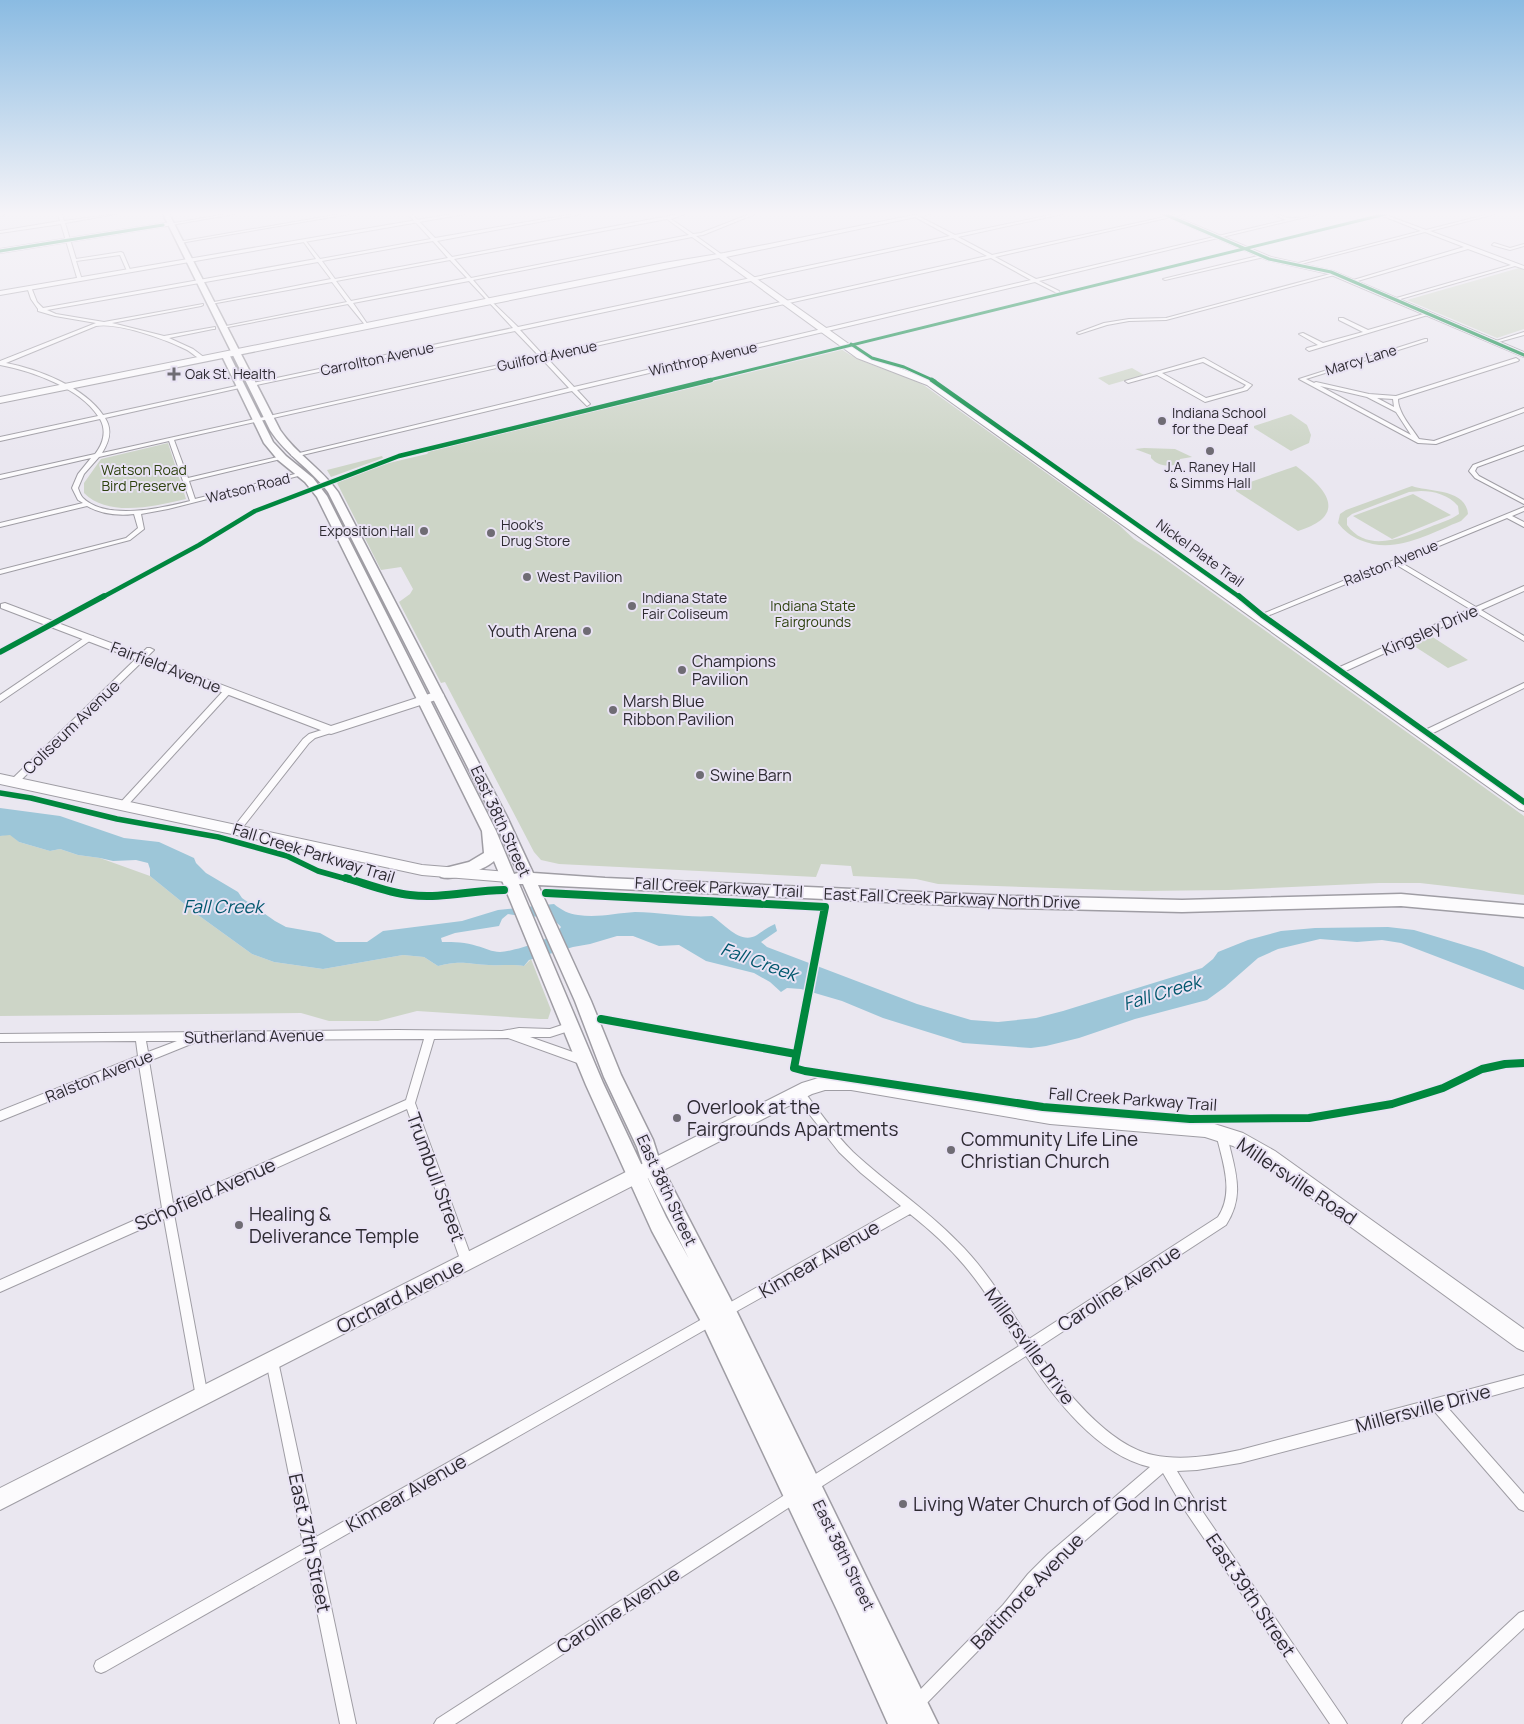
<svg xmlns="http://www.w3.org/2000/svg" width="1524" height="1724" viewBox="0 0 1524 1724" font-family="Manrope,sans-serif">
  <style>
    .green { fill: #cdd5c7; fill-rule: evenodd }
    .water { fill: #9dc6d8; fill-rule: evenodd }
    .lines { fill: none; stroke-linecap: round; stroke-linejoin: round }
    .street-casing { stroke: #9f9da4; stroke-width: 2 }
    .secondary-casing { stroke: #9f9da4; stroke-width: 2 }
    .primary-casing { stroke: #9f9da4; stroke-width: 3 }
    .street { fill: #fcfbfd; fill-rule: evenodd }
    .secondary { fill: #fcfbfd; fill-rule: evenodd }
    .primary { fill: #fcfbfd; fill-rule: evenodd }
    .cycleway-far3-casing { stroke: #e9e3f4; stroke-width: 5 }
    .cycleway-far2-casing { stroke: #e9e3f4; stroke-width: 6 }
    .cycleway-far1-casing { stroke: #e9e3f4; stroke-width: 8 }
    .cycleway-casing { stroke: #e9e3f4; stroke-width: 11 }
    .cycleway-far3 { stroke: #00873e; stroke-width: 3 }
    .cycleway-far2 { stroke: #00873e; stroke-width: 4.5 }
    .cycleway-far1 { stroke: #00873e; stroke-width: 5.5 }
    .cycleway { stroke: #00873e; stroke-width: 8 }
    .poi-dot { fill: #6f6c74; stroke: #e9e3f4; stroke-width: 2 }
    .labels { text-anchor: middle; stroke-width: 4; stroke-linejoin: round; paint-order: stroke }
    .far-street-label { font-size: 14px; fill: #2d2a31; stroke: #e9e3f4 }
    .far-poi-label { font-size: 14px; fill: #2d2a31; stroke: #e9e3f4; text-anchor: start }
    .far-park-label { font-size: 14px; fill: #2e420f; stroke: #e9e3f4 }
    .street-label { font-size: 16px; fill: #2d2a31; stroke: #e9e3f4 }
    .poi-label { font-size: 16px; fill: #2d2a31; stroke: #e9e3f4; text-anchor: start }
    .water-label { font-size: 18px; font-style: italic; fill: #00576d; stroke: #e9e3f4 }
    .near-poi-label { font-size: 19px; fill: #2d2a31; stroke: #e9e3f4; text-anchor: start }
    .near-street-label { font-size: 19px; fill: #2d2a31; stroke: #e9e3f4 }
  </style>
  <rect width="100%" height="100%" fill="#eae7f0"/>
  <!-- green -->
  <g class="green">
    <path d="M1519,268L1524,270V329L1497,338L1407,300Z"/>
    <path d="M841,349C867,367 898,371 925,386L1119,525L1134,539L1158,554L1524,816V895L1420,883H1379L1228,890L1144,891L938,884L916,879L853,876L851,866L821,864L816,877L559,864L541,860L534,852L445,682L441,683L399,602L410,594L413,589L401,567L381,570L336,481L372,467L427,454L432,448Z"/>
    <path d="M1132,368L1144,375L1109,385L1098,378Z"/>
    <path d="M1291,414L1307,425L1311,435L1309,443L1291,451L1254,428V426Z"/>
    <path d="M168,443L186,499C155,506 109,518 84,493V483L101,459Z"/>
    <path d="M1144,448L1175,449L1192,457L1180,459L1178,464C1167,467 1158,466 1151,458V455L1135,449Z"/>
    <path d="M382,456L383,458L331,477L327,470Z"/>
    <path d="M1296,466C1327,489 1349,515 1298,531L1236,491V487Z"/>
    <path d="M1412,486C1427,492 1466,488 1468,514L1461,521C1428,534 1395,555 1360,540C1351,536 1344,531 1338,523L1340,514L1346,510ZM1421,491C1434,491 1449,495 1458,506L1459,514C1451,520 1439,523 1430,527C1404,537 1368,554 1347,525V518L1352,514L1409,492Z"/>
    <path d="M1413,494L1451,515L1392,539L1353,516Z"/>
    <path d="M1430,635L1431,636L1468,660L1448,668L1411,644Z"/>
    <path d="M10,834L19,842L50,851L60,849L78,855L100,858L150,876L198,915L252,954L274,962L323,969L403,955L424,957L438,966C460,960 468,964 489,965C501,966 512,964 524,966L531,959L551,1010L548,1019H540L417,1011L378,1021H329L301,1013L0,1016V836Z"/>
  </g>
  <!-- water -->
  <path class="water" d="M0,808L60,816L124,838L159,842L194,858L196,863L206,873L238,892L242,898L275,921L286,927L320,933L336,942H367L383,931L462,921L498,910L554,904C561,910 569,914 578,915C598,918 616,913 635,912C661,912 686,918 712,916C725,924 740,945 757,935C763,931 768,927 775,924L777,931L761,942L767,947L917,1004L971,1020L998,1022L1036,1018L1063,1011L1202,968L1213,959L1218,952L1248,940L1281,931L1315,928L1388,927L1414,930L1484,951L1524,967V990L1401,943L1382,940L1357,942L1320,939L1278,949L1258,958L1225,987L1207,1000L1135,1019L1079,1038L1046,1046L1031,1048L963,1043L883,1018L842,1001L801,989L787,988L781,992L770,982L754,973L706,961L679,945L659,946L633,936H617L590,944L573,947L529,960L524,966C512,964 501,966 489,965C468,964 460,960 438,966L424,957L403,955L323,969L274,962L252,954L198,915L150,876V869L148,863L136,860L113,861L100,858L78,855L60,849L50,851L19,842L10,835L0,836ZM508,914C523,917 552,914 561,927C554,940 514,951 500,952C492,952 485,948 477,946C466,942 454,942 442,942L441,938L455,933L499,926L502,919Z"/>
  <g class="lines">
    <!-- street casing -->
    <g class="street-casing">
      <g id="street">
        <path d="M58,214H62L64,221L116,214L65,223L76,259L121,252L123,253L131,272L127,271L120,255L76,261L82,280L78,281L61,224L0,233V231L60,221Z"/>
        <path d="M226,214H234L171,225L169,224Z"/>
        <path d="M341,214H349L180,243L178,242Z"/>
        <path d="M408,214H412L435,238L573,214H581L437,241L452,257L679,214H685L671,219L693,234L701,233L750,214H755L703,235L696,236L721,254L719,256L692,237L473,280L491,301L518,327L950,236L915,217L916,215L955,235L1055,214H1062L958,237L992,255L1178,214H1184L995,257L1036,279L1286,220L1273,214C1279,214 1283,217 1289,218C1298,220 1309,213 1318,214L1039,281L1059,291V293H1057L1035,282L577,390L590,404L587,406L572,391L294,457L291,455L569,388L541,358L174,440L188,478L282,456L285,458L189,481L195,499L303,472L306,474L168,509L141,514L144,529L130,540L0,574V570L126,538L138,528L134,514C119,516 101,514 87,506L0,527V523L83,503L78,500L72,488L78,474L91,458L0,479V475L95,454C103,444 107,431 100,419L0,441V437L98,416C80,388 32,371 0,365V361L96,323L55,316L38,311V309L31,299L27,287H31L37,302L43,308L316,259L303,241L305,240L320,259L431,239ZM667,219L689,235L471,278L454,259ZM953,238L987,256L543,355L520,330ZM433,241L448,258L335,279L322,261ZM991,258L1031,280L574,387L546,357ZM450,260L467,278L351,301L336,281ZM318,262L331,279L209,303L211,304L332,282L347,302L221,327L223,328L348,304L366,326L368,325L353,303L469,281L513,328L253,383L251,384V386L515,331L539,356L102,453C109,442 113,430 105,418L244,387L241,385L103,415C84,387 38,369 6,363L96,326C118,322 165,339 185,349C192,352 198,360 205,360V358L193,349L169,338L213,329H215V327L164,336L112,323L201,306L203,305V304L104,322L56,314L47,310ZM169,441L190,501C162,508 107,521 83,498C81,496 79,491 78,488L84,474L99,457Z"/>
        <path d="M1378,214H1383L1426,230L1489,214H1495L1430,231L1524,266V269L1515,266L1397,300L1393,299L1511,265L1468,249L1354,282L1350,281L1464,247L1425,232L1297,265L1295,264L1421,231Z"/>
        <path d="M1494,243L1510,248L1524,244V246L1510,250L1492,245Z"/>
        <path d="M1262,255L1264,257L1165,280L1163,279Z"/>
        <path d="M1334,273L1338,274L1166,320L1129,321L1107,325L1079,334L1077,333L1104,323L1129,319L1166,318Z"/>
        <path d="M1427,313L1431,314L1309,351L1306,349L1307,348L1318,345L1299,334L1303,333L1323,343L1363,332L1339,320V318H1343L1368,330Z"/>
        <path d="M1524,332V335L1495,343L1493,342Z"/>
        <path d="M1425,339H1427V341L1306,379L1314,383L1316,382L1369,394L1396,396L1516,358L1519,360L1518,361L1398,399C1398,413 1412,428 1419,439L1434,441L1524,408V412L1436,444L1418,443L1299,379ZM1320,386L1367,397L1396,412L1411,435ZM1377,398L1393,399L1394,407Z"/>
        <path d="M1204,358L1252,385L1247,390L1205,402L1157,375L1128,383L1125,381ZM1203,362L1246,385L1243,388L1206,398L1162,373Z"/>
        <path d="M1524,446V450L1477,467L1475,471L1479,476L1524,500V504L1475,478L1469,471L1473,465Z"/>
        <path d="M1524,507V511L1512,516L1524,522V527L1507,518L1400,562L1476,607L1524,586V591L1481,610L1524,636V641L1475,612L1339,674H1333V670L1470,609L1395,564L1260,619H1256L1255,617Z"/>
        <path d="M87,636H93L94,638L0,702V695Z"/>
        <path d="M147,648H150L154,650L17,784H11L10,782L11,780Z"/>
        <path d="M1524,683V688L1427,736H1421L1420,734L1421,732Z"/>
        <path d="M225,689H228L232,691L126,807H120L119,805L120,803Z"/>
        <path d="M331,727L334,728L335,730L334,732L315,738L309,743L239,832H233L232,830L233,828L303,739L309,734Z"/>
        <path d="M571,1022L575,1023L576,1026L575,1029L550,1037H530L587,1057L588,1060L587,1063L583,1065L508,1038L434,1039L415,1103L473,1262L471,1266L467,1268L463,1266L461,1262L407,1109L174,1214L208,1397L206,1401L202,1403L198,1401L196,1397L164,1219L0,1292V1280L162,1208L139,1065L0,1121V1111L138,1056L136,1041L0,1042V1034L397,1030L502,1031L519,1028L550,1029ZM424,1039L406,1100L173,1203L149,1061L196,1042V1040ZM146,1041H177L148,1052Z"/>
        <path d="M799,1088L803,1090C819,1111 834,1133 853,1152C886,1183 925,1208 957,1241C986,1269 1007,1305 1029,1339L1218,1217C1235,1191 1222,1161 1216,1133L1217,1129L1221,1128L1225,1129C1228,1137 1229,1145 1231,1152C1238,1180 1242,1200 1226,1225L1036,1349C1061,1386 1107,1445 1153,1455C1181,1461 1211,1456 1240,1450L1524,1375V1387L1448,1408L1524,1494V1511L1519,1509L1435,1412L1240,1463L1197,1470L1177,1471L1194,1499L1344,1719L1347,1724H1330L1184,1509L1163,1473L1058,1564L1038,1584L1013,1615L922,1708L917,1710L912,1708L910,1703L912,1698L1003,1605L1028,1574L1048,1554L1150,1467C1097,1455 1054,1398 1026,1356L816,1490L811,1492L806,1490L804,1485L806,1480L1019,1346C1002,1318 985,1290 964,1265C948,1246 929,1229 910,1214L730,1315L726,1317L722,1315L720,1311L722,1307L901,1206L861,1173L839,1152L795,1096L794,1093L795,1090Z"/>
        <path d="M711,1314L715,1316L717,1320L715,1324L319,1550L356,1724H340L306,1557L106,1671L101,1673L96,1671L94,1666L96,1661L303,1544L266,1361L268,1357L272,1355L276,1357L278,1361L316,1537Z"/>
        <path d="M794,1489L799,1491L801,1496L799,1501L455,1724H434L437,1719Z"/>
        <path d="M1524,1611V1628L1421,1724H1402L1405,1719L1519,1613Z"/>
      </g>
    </g>
    <!-- secondary casing -->
    <g class="secondary-casing">
      <g id="secondary">
        <path d="M0,214H5L0,216Z"/>
        <path d="M452,214H465L0,295V291Z"/>
        <path d="M919,214H930L726,257L863,354L933,381L1524,799V811L1519,809L927,385L857,358L719,258L0,403V397L664,263L724,253Z"/>
        <path d="M1161,214H1169L1271,257L1333,271L1524,352V357L1329,274L1267,260Z"/>
        <path d="M171,222L173,223V225L0,253V249Z"/>
        <path d="M5,603L331,726L438,691L444,695L442,698L331,734L1,608V604Z"/>
        <path d="M0,774L422,865L508,872L513,873L515,877L513,881L508,882L422,875L0,784Z"/>
        <path d="M825,1076H851L1050,1108L1205,1121L1243,1133L1275,1151L1524,1329V1351L1517,1348L1263,1163L1233,1146L1205,1137L1050,1124L851,1090H825L812,1094L0,1510V1488L802,1083Z"/>
      </g>
    </g>
    <!-- primary casing -->
    <g class="primary-casing">
      <path id="primary" d="M163,214H169L280,430C296,454 321,468 338,492L507,817L533,873L605,878L1011,896L1182,900L1401,894L1524,905V917L1401,906L1182,912L1011,908L538,885L591,1001L621,1075L653,1140L661,1165L733,1304L938,1724H888L837,1610L704,1327L652,1231L586,1085L494,861C484,870 454,881 441,877L438,873L441,869L469,862L484,853L482,831L317,497L305,482L278,460L264,443L222,356L223,354L230,356L273,442L286,456L313,478L327,496L496,831L514,874L518,873L493,817L328,492C311,469 286,455 270,430ZM519,884H523L575,1001L604,1077L637,1147L646,1174L689,1259L666,1217L603,1083Z"/>
    </g>
    <!-- street -->
    <use href="#street" class="street"/>
    <!-- secondary -->
    <use href="#secondary" class="secondary"/>
    <!-- primary -->
    <use href="#primary" class="primary"/>
    <!-- cycleway-far3 casing -->
    <g class="cycleway-far3-casing">
      <g id="cycleway-far3">
        <path d="M1164,214L1269,259L1331,272L1524,355"/>
        <path d="M0,251L163,225"/>
        <path d="M851,344L872,358L904,367L935,381"/>
        <path d="M705,381L1386,214"/>
      </g>
    </g>
    <!-- cycleway-far2 casing -->
    <g class="cycleway-far2-casing">
      <g id="cycleway-far2">
        <path d="M932,380L1241,598"/>
        <path d="M101,598L199,545L255,511L399,456L711,380"/>
      </g>
    </g>
    <!-- cycleway-far1 casing -->
    <g class="cycleway-far1-casing">
      <g id="cycleway-far1">
        <path d="M1239,596L1262,615L1524,802"/>
        <path d="M0,652L104,596"/>
        <path d="M0,793L31,798L117,819L218,837L287,856L318,871L350,880"/>
      </g>
    </g>
    <!-- cycleway casing -->
    <g class="cycleway-casing">
      <g id="cycleway">
        <path d="M346,878C367,884 389,893 410,895C441,899 473,890 504,890"/>
        <path d="M546,893L825,907L794,1068L805,1071L1043,1107L1190,1119L1309,1118L1392,1104L1443,1088L1482,1069L1505,1064L1524,1063"/>
        <path d="M601,1019L796,1054"/>
      </g>
    </g>
    <!-- cycleway-far3 -->
    <use href="#cycleway-far3" class="cycleway-far3"/>
    <!-- cycleway-far2 -->
    <use href="#cycleway-far2" class="cycleway-far2"/>
    <!-- cycleway-far1 -->
    <use href="#cycleway-far1" class="cycleway-far1"/>
    <!-- cycleway -->
    <use href="#cycleway" class="cycleway"/>
  </g>
  <!-- sky -->
  <linearGradient id="sky" x2="0" y2="1"><stop stop-color="#8abbe2"/><stop offset="0.47" stop-color="#f6f4f8"/><stop offset="1" stop-color="#f6f4f8" stop-opacity="0"/></linearGradient>
  <rect width="1524" height="455" fill="url(#sky)"/>
  <!-- markers -->
  <g class="poi-dot">
    <path d="M171.5 366.5h5v5h5v5h-5v5h-5v-5h-5v-5h5z"/>
    <circle cx="1162" cy="421" r="5"/>
    <circle cx="1210" cy="451" r="5"/>
    <circle cx="424" cy="531" r="5"/>
    <circle cx="491" cy="533" r="5"/>
    <circle cx="527" cy="577" r="5"/>
    <circle cx="632" cy="606" r="5"/>
    <circle cx="587" cy="631" r="5"/>
    <circle cx="682" cy="670" r="5"/>
    <circle cx="613" cy="710" r="5"/>
    <circle cx="700" cy="775" r="5"/>
    <circle cx="677" cy="1118" r="5"/>
    <circle cx="951" cy="1150" r="5"/>
    <circle cx="239" cy="1225" r="5"/>
    <circle cx="903" cy="1504" r="5"/>
  </g>
  <g class="labels">
    <!-- far-street labels -->
    <g class="far-street-label">
      <text transform="translate(547 356) rotate(-12)" y="5">Guilford Avenue</text>
      <text transform="translate(377 359) rotate(-12)" y="5">Carrollton Avenue</text>
      <text transform="translate(703 359) rotate(-13)" y="5">Winthrop Avenue</text>
      <text transform="translate(1361 360) rotate(-17)" y="5">Marcy Lane</text>
      <text transform="translate(248 488) rotate(-14)" y="5">Watson Road</text>
      <text transform="translate(1200 553) rotate(36)" y="5">Nickel Plate Trail</text>
      <text transform="translate(1391 563) rotate(-22)" y="5">Ralston Avenue</text>
    </g>
    <!-- far-poi labels -->
    <g class="far-poi-label">
      <text x="185" y="379">Oak St. Health</text>
      <text x="1172" y="418">Indiana School<tspan x="1172" dy="16">for the Deaf</tspan></text>
      <text x="1210" y="472" text-anchor="middle">J.A. Raney Hall<tspan x="1210" dy="16">&amp; Simms Hall</tspan></text>
      <text x="501" y="530">Hook's<tspan x="501" dy="16">Drug Store</tspan></text>
      <text x="414" y="536" text-anchor="end">Exposition Hall</text>
      <text x="537" y="582">West Pavilion</text>
      <text x="642" y="603">Indiana State<tspan x="642" dy="16">Fair Coliseum</tspan></text>
    </g>
    <!-- far-park labels -->
    <g class="far-park-label">
      <text x="144" y="475">Watson Road<tspan x="144" dy="16">Bird Preserve</tspan></text>
      <text x="813" y="611">Indiana State<tspan x="813" dy="16">Fairgrounds</tspan></text>
    </g>
    <!-- street labels -->
    <g class="street-label">
      <text transform="translate(1430 630) rotate(-24)" y="6">Kingsley Drive</text>
      <text transform="translate(166 667) rotate(21)" y="6">Fairfield Avenue</text>
      <text transform="translate(71 727) rotate(-44)" y="6">Coliseum Avenue</text>
      <text transform="translate(501 821) rotate(65)" y="6">East 38th Street</text>
      <text transform="translate(314 853) rotate(17)" y="6">Fall Creek Parkway Trail</text>
      <text transform="translate(719 887) rotate(3)" y="6">Fall Creek Parkway Trail</text>
      <text transform="translate(952 898) rotate(2)" y="6">East Fall Creek Parkway North Drive</text>
      <text transform="translate(254 1036) rotate(-1)" y="6">Sutherland Avenue</text>
      <text transform="translate(99 1076) rotate(-22)" y="6">Ralston Avenue</text>
      <text transform="translate(1133 1099) rotate(4)" y="6">Fall Creek Parkway Trail</text>
      <text transform="translate(667 1190) rotate(65)" y="6">East 38th Street</text>
      <text transform="translate(844 1555) rotate(64)" y="6">East 38th Street</text>
    </g>
    <!-- poi labels -->
    <g class="poi-label">
      <text x="577" y="637" text-anchor="end">Youth Arena</text>
      <text x="692" y="667">Champions<tspan x="692" dy="18">Pavilion</tspan></text>
      <text x="623" y="707">Marsh Blue<tspan x="623" dy="18">Ribbon Pavilion</tspan></text>
      <text x="710" y="781">Swine Barn</text>
    </g>
    <!-- water labels -->
    <g class="water-label">
      <text x="223" y="913">Fall Creek</text>
      <text transform="translate(759 962) rotate(20)" y="6">Fall Creek</text>
      <text transform="translate(1162 993) rotate(-17)" y="6">Fall Creek</text>
    </g>
    <!-- near-poi labels -->
    <g class="near-poi-label">
      <text x="687" y="1114">Overlook at the<tspan x="687" dy="22">Fairgrounds Apartments</tspan></text>
      <text x="961" y="1146">Community Life Line<tspan x="961" dy="22">Christian Church</tspan></text>
      <text x="249" y="1221">Healing &amp;<tspan x="249" dy="22">Deliverance Temple</tspan></text>
      <text x="913" y="1511">Living Water Church of God In Christ</text>
    </g>
    <!-- near-street labels -->
    <g class="near-street-label">
      <text transform="translate(436 1177) rotate(70)" y="7">Trumbull Street</text>
      <text transform="translate(1297 1181) rotate(34)" y="7">Millersville Road</text>
      <text transform="translate(205 1194) rotate(-24)" y="7">Schofield Avenue</text>
      <text transform="translate(819 1259) rotate(-30)" y="7">Kinnear Avenue</text>
      <text transform="translate(1119 1288) rotate(-33)" y="7">Caroline Avenue</text>
      <text transform="translate(400 1296) rotate(-27)" y="7">Orchard Avenue</text>
      <text transform="translate(1030 1346) rotate(54)" y="7">Millersville Drive</text>
      <text transform="translate(1423 1408) rotate(-15)" y="7">Millersville Drive</text>
      <text transform="translate(406 1493) rotate(-30)" y="7">Kinnear Avenue</text>
      <text transform="translate(310 1543) rotate(78)" y="7">East 37th Street</text>
      <text transform="translate(1027 1591) rotate(-46)" y="7">Baltimore Avenue</text>
      <text transform="translate(1251 1595) rotate(56)" y="7">East 39th Street</text>
      <text transform="translate(618 1610) rotate(-33)" y="7">Caroline Avenue</text>
    </g>
  </g>
</svg>
